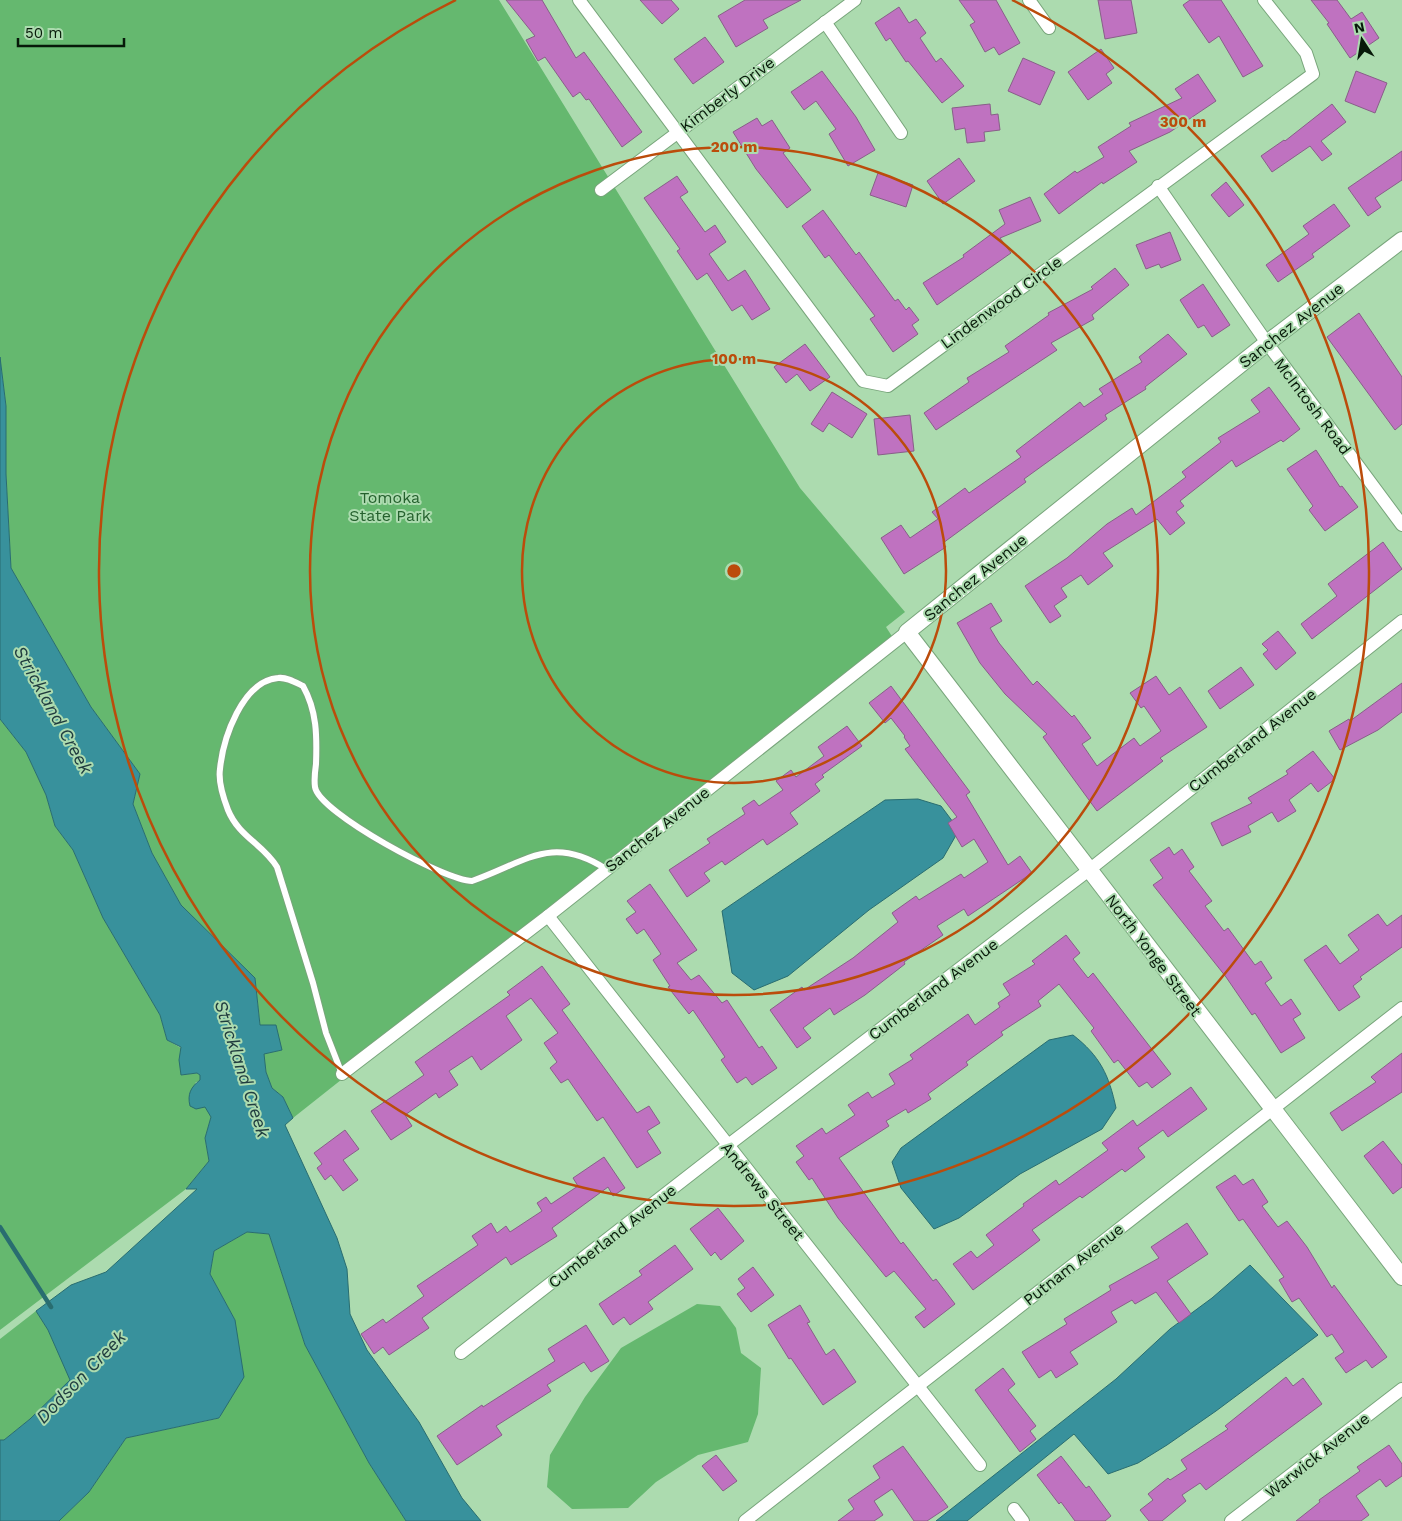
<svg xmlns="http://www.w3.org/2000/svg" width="1402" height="1521" viewBox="0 0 1402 1521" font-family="'Work Sans',sans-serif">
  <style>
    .green { fill: #65b86f }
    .forest { fill: #5eb669 }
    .water { fill: #38919c; stroke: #296d70 }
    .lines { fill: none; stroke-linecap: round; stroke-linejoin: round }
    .stream { stroke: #296d70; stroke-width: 4.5 }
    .building { fill: #bf72c0; stroke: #885f88 }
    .service-casing { stroke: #78a57b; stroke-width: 8 }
    .minor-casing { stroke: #78a57b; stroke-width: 14 }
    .tertiary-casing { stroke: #78a57b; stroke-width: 18 }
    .service { stroke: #fff; stroke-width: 6 }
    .minor { stroke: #fff; stroke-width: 12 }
    .tertiary { stroke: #fff; stroke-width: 16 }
    .ring { fill: none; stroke: #bb4c0b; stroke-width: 2.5 }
    .labels { text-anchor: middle; stroke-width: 4; stroke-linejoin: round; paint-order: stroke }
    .street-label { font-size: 16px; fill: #071909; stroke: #acdbaf }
    .park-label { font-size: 16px; fill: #25612e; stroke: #acdbaf }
    .water-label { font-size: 18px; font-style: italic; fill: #203c3f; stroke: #acdbaf }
    .centre { fill: #bb4c0b; stroke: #acdbaf; stroke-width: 2.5 }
    .ring-label { font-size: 15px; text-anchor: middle; font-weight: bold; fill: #bb4c0b; stroke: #acdbaf; stroke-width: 4; stroke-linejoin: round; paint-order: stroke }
  </style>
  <rect width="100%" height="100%" fill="#acdbaf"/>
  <!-- green -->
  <g class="green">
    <path d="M0,0H499L800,488L905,612L886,627L895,641L293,1118L283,1097L272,1088L266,1072L263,1054L282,1050L260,1025L255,978L181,905L152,853L133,804L140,774L91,707L11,568L6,474V406L0,357Z"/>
    <path d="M0,719L26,752L46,795L55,826L73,850L103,918L160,1015L167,1040L181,1048V1075L197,1073L200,1075V1080L195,1083L211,1117L205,1138L209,1161L186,1189L0,1330Z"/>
    <path d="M697,1304L720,1306L736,1328L741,1353L761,1368L758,1414L748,1442L698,1455L656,1482L628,1508L572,1509L547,1487L550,1455L585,1397L621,1348Z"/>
    <path d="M36,1311L48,1330L71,1380L30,1419L4,1440H0V1339Z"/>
  </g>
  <!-- forest -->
  <path class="forest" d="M247,1232L269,1234L305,1345L369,1463L406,1521H59L89,1492L126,1438L220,1418L235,1320L210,1274L214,1251Z"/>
  <!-- water -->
  <g class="water">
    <path d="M0,357L6,406V474L11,568L91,707L140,774L133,804L152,853L181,905L255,978L260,1025H276L282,1050L264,1054L266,1072L272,1088L283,1097L293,1118L285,1125L337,1238L347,1269L350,1314L367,1350L419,1422L462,1498L481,1521H406L369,1463L305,1345L269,1234L247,1232L214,1251L210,1274L235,1320L244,1377L219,1418L126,1438L89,1492L59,1521H0V1440H4L30,1419L70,1380L48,1330L36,1311L71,1285L106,1272L197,1189H186L209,1161L205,1138L211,1117L205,1107L196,1109L190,1106C187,1094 191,1087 200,1080V1075L197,1073L181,1075L179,1060L181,1047L167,1040L160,1015L103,918L73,850L55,826L46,795L26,752L0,719Z"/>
    <path d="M918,799L941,806L959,830L943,858L869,910L788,976L754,990L732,973L722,911L885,800Z"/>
    <path d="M1073,1035C1100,1056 1109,1075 1116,1108L1102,1129L1020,1174L959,1218L934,1229L901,1188L892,1162L901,1148L1049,1040Z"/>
    <path d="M1250,1265L1318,1335L1216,1411L1167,1445L1138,1463L1108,1474L1074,1434L967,1521H936L1116,1379L1170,1329L1212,1298Z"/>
  </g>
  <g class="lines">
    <!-- stream -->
    <path class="stream" d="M0,1227L51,1307"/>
  </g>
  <!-- building -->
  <g class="building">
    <path d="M506,0H542L576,58L584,52L642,132L622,147L589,99L586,100L580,92L573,97L545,57L538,61L526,40L535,36Z"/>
    <path d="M640,0H671L679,9L662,24Z"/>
    <path d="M745,0H801L763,20L768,28L736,47L718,16Z"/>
    <path d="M959,0H996L1020,43L999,55L994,47L985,52L970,25L975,22Z"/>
    <path d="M1098,0H1131L1137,33L1105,39Z"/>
    <path d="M1190,0H1221L1263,66L1243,77L1219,36L1209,43L1183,5Z"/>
    <path d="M1311,0H1337L1351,19L1362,12L1379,38L1350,58L1327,24L1329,23Z"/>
    <path d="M899,7L909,23L916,19L926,33L920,38L936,62L941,58L964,86L942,103L908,61L906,62L890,38L886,41L875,23Z"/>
    <path d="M705,37L724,62L693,84L674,59Z"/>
    <path d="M1101,49L1114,68L1106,74L1112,83L1088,100L1068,72Z"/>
    <path d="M1023,58L1055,72L1040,105L1008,91Z"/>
    <path d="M822,71L856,117L875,150L848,166L829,134L836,129L816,101L804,110L791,92Z"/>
    <path d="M1356,71L1387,83L1375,113L1345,101Z"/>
    <path d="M1198,74L1216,101L1170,132L1129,151L1137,162L1103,184L1102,182L1059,214L1044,194L1075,171L1077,173L1104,157L1098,147L1131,126L1129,123L1182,98L1175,89Z"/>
    <path d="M990,104L991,115L998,114L1000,130L984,132L985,141L967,143L965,128L955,130L952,108Z"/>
    <path d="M1332,104L1346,122L1321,141L1332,154L1322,161L1310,146L1272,172L1261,156L1284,140L1285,141Z"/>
    <path d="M757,118L762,126L772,120L790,148L783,153L811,190L787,208L756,169L733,132Z"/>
    <path d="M1402,151V180L1375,198L1381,207L1368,216L1348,188Z"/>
    <path d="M959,158L975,181L943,204L927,181Z"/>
    <path d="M878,173L913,185L906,207L870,195Z"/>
    <path d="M677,176L688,192L680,197L705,232L715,225L726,242L709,254L728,281L745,270L770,309L752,320L742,305L732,311L707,273L697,280L677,251L680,249L644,198Z"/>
    <path d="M1226,182L1244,205L1229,217L1211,195Z"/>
    <path d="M1030,197L1041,221L1000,238L1011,253L937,305L923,283L964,257L963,255L1005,224L999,210Z"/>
    <path d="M1334,204L1350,226L1312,254L1314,257L1278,282L1266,265L1309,234L1303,226Z"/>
    <path d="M823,210L856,255L859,252L895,301L898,299L906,310L909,307L919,320L912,325L918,334L893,352L870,319L875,316L829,255L825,258L802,226Z"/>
    <path d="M1170,232L1181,260L1161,268L1159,264L1146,269L1136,245Z"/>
    <path d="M1115,268L1129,285L1092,315L1094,319L1051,343L1057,350L936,430L924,413L969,382L967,378L1009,352L1005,346L1049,315L1048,313L1093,289L1091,287Z"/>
    <path d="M1203,284L1230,325L1212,337L1204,325L1198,328L1180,300Z"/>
    <path d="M1359,313L1402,377V424L1395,430L1327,337Z"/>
    <path d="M1168,334L1187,354L1145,387L1146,389L1105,415L1107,419L1024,479L1026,482L943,543L946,547L904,574L881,538L901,525L910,538L938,519L932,512L965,488L969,493L1021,457L1016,451L1080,402L1084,407L1103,394L1099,389L1142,362L1139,357Z"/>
    <path d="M805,344L830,377L810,391L797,374L786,383L774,367Z"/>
    <path d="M1269,387L1300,429L1283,442L1281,440L1236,467L1232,460L1180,501L1184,506L1176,512L1185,523L1170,535L1157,519L1103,553L1113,566L1088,585L1081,575L1061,588L1067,597L1054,606L1061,616L1050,623L1025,586L1067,558L1107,524L1132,508L1136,515L1186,477L1182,472L1221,442L1218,438L1260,412L1251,400Z"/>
    <path d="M832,392L867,414L852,438L829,423L823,432L811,424Z"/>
    <path d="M910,415L914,451L878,455L874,419Z"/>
    <path d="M1316,450L1340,487L1342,486L1358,507L1325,531L1309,510L1313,506L1287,469Z"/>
    <path d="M1383,542L1402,569L1312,639L1301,624L1337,596L1328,584Z"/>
    <path d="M991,603L1002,621L990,628L999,643L1033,685L1037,681L1072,717L1074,715L1091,738L1082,744L1097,766L1134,738L1140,746L1161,731L1144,706L1141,708L1130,693L1156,676L1169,695L1180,687L1207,727L1160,758L1163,761L1097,811L1043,737L1047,734L1005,694L980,663L957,623Z"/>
    <path d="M1278,631L1296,653L1276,670L1263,654L1268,650L1262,644Z"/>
    <path d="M1241,667L1254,685L1220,709L1208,691Z"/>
    <path d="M1402,683V712L1378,730L1340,750L1329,731L1349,719L1350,721Z"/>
    <path d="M891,686L970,792L966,795L1008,865L1020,856L1032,873L968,916L964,909L937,926L943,935L904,962L905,964L865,995L834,1015L830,1008L803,1028L811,1038L797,1048L770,1010L802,987L804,990L853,958L898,922L892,913L916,896L919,900L961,874L964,878L988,862L974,839L962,847L948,823L957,817L905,749L910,746L904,737L905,736L891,718L885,723L869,703Z"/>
    <path d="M847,726L862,746L822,775L824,777L815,784L820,791L790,813L798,824L767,845L763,839L725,865L722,861L704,873L710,881L687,897L669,870L710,843L707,839L745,814L742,808L754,800L759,806L783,790L776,781L791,770L796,777L824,756L818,747Z"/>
    <path d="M1313,751L1335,779L1318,792L1311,783L1289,800L1296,811L1278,822L1272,812L1248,826L1251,832L1222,846L1211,823L1252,803L1248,798L1288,774L1286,771Z"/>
    <path d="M1169,847L1174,855L1182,849L1194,867L1189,871L1212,901L1205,906L1224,931L1228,928L1255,965L1261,961L1272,978L1265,983L1281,1006L1291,999L1301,1014L1293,1019L1305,1038L1281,1053L1255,1013L1252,1015L1226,977L1153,885L1163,878L1150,860Z"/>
    <path d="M650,884L697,950L677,963L691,980L699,975L722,1003L727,1000L759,1048L762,1046L777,1068L752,1085L746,1077L737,1083L721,1060L725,1057L693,1010L689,1014L668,987L670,986L653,960L661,954L644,929L637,934L626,919L636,912L627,901Z"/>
    <path d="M1378,914L1387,926L1402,915V947L1360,977L1362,979L1353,986L1360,997L1339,1011L1304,960L1326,945L1340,964L1359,950L1348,935Z"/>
    <path d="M1066,935L1080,953L1073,959L1088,978L1093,973L1171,1074L1152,1088L1147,1082L1139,1087L1118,1060L1114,1063L1091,1031L1094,1028L1059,984L1038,1001L1041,1006L1001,1032L1003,1035L966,1062L968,1065L928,1094L931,1099L908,1113L906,1109L886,1121L889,1126L839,1158L901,1244L903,1242L933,1281L936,1279L955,1304L924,1328L915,1317L926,1309L894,1271L886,1277L869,1256L838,1218L812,1178L809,1180L796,1162L804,1156L796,1146L822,1128L826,1134L855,1115L848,1105L868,1092L872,1098L895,1084L889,1074L913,1059L910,1055L968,1014L975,1025L1000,1007L998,1003L1010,995L1003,984L1035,964L1032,961Z"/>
    <path d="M542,966L570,1004L562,1010L637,1113L649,1106L660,1123L647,1131L661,1153L637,1168L603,1117L597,1121L568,1079L561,1083L550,1068L557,1062L544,1043L558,1033L531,998L506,1016L522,1040L481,1070L472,1056L449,1071L458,1085L439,1098L436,1093L405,1115L412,1126L391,1140L371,1111L424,1075L415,1062L510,995L507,992Z"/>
    <path d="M1402,1053V1092L1342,1131L1330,1113L1376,1082L1371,1077Z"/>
    <path d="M1191,1087L1207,1109L1168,1137L1163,1130L1138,1148L1145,1157L1125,1172L1122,1169L1082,1198L1080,1196L1032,1230L1040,1240L973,1290L953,1264L971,1251L977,1258L994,1245L986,1235L1024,1206L1023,1204L1056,1180L1059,1185L1108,1150L1102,1143L1133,1120L1137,1126Z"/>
    <path d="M345,1130L359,1149L343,1160L358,1180L343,1191L331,1175L325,1180L317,1168L322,1164L314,1153Z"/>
    <path d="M1383,1141L1402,1165V1187L1393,1194L1364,1156Z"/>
    <path d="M604,1157L625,1188L613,1196L608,1187L552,1228L557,1236L511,1265L506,1257L422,1318L429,1328L389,1355L383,1347L374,1354L361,1334L383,1319L386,1323L424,1296L417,1286L478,1245L472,1236L491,1223L497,1233L506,1226L510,1232L542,1211L537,1203L546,1197L551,1204L578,1186L573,1178Z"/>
    <path d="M1235,1175L1243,1185L1253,1179L1268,1202L1262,1206L1278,1227L1287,1221L1307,1247L1332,1288L1334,1285L1387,1357L1372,1368L1366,1360L1346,1373L1335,1358L1344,1352L1332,1334L1327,1337L1299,1298L1292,1302L1279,1280L1284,1277L1243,1219L1239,1221L1216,1187Z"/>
    <path d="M718,1208L744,1241L721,1260L715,1252L711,1256L690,1229Z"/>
    <path d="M1187,1223L1208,1254L1167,1281L1191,1314L1179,1323L1156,1292L1135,1304L1132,1300L1111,1312L1117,1322L1070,1352L1078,1364L1056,1378L1051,1370L1039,1378L1022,1352L1067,1324L1064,1319L1111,1290L1109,1286L1159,1258L1151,1247Z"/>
    <path d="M675,1245L693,1269L648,1302L653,1309L630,1325L624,1317L613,1325L599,1304L642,1275L639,1271Z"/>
    <path d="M753,1267L774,1295L751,1312L737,1294L745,1288L738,1279Z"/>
    <path d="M800,1305L810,1322L807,1323L826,1355L834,1349L856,1382L823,1405L791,1358L789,1359L768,1325Z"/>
    <path d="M586,1325L609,1361L591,1372L584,1362L547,1385L551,1391L496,1426L502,1435L457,1465L437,1436L482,1405L483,1407L555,1361L548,1349Z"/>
    <path d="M1003,1368L1015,1384L1008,1390L1036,1426L1030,1431L1036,1439L1020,1452L975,1390Z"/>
    <path d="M1286,1377L1293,1386L1303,1378L1322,1404L1206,1490L1200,1483L1182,1495L1186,1501L1162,1521H1149L1140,1510L1153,1500L1148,1494L1168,1478L1170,1480L1187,1469L1181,1460L1228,1429L1225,1426Z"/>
    <path d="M1389,1445L1402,1464V1476L1386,1487L1380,1479L1356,1496L1369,1515L1361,1521H1296L1320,1502L1319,1500L1360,1471L1357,1467Z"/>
    <path d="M903,1446L948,1507L927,1521H914L892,1489L874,1501L883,1515L874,1521H838L854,1509L848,1500L880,1478L873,1466Z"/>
    <path d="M716,1455L737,1481L723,1491L702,1466Z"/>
    <path d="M1061,1456L1086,1488L1089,1486L1111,1516L1105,1521H1075L1061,1502L1059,1504L1037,1475Z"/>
  </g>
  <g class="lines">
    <!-- service casing -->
    <g class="service-casing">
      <path id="service" d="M342,1074L326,1033L313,983L277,867C263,844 239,837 228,810C223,797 218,782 220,769C223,739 242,681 278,678C287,677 295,682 303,686C317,711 317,736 316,764C315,771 314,780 315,787C319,813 446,881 472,881C526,862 551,834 606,869"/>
    </g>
    <!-- minor casing -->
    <g class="minor-casing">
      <g id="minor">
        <path d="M579,0L863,381L888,386L1313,74L1306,53L1264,0"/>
        <path d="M1029,0L1049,28"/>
        <path d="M825,22L901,133"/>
        <path d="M1158,186L1267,343L1402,525"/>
        <path d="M601,190L855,0"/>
        <path d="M548,916L980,1465"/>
        <path d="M342,1074L548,916L907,632"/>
        <path d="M461,1353L727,1146L1089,870L1402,621"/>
        <path d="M1014,1509L1023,1521"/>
        <path d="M745,1521L1402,1008"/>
        <path d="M1231,1521L1402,1389"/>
      </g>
    </g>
    <!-- tertiary casing -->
    <g class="tertiary-casing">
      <path id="tertiary" d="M1402,240L1267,343L907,632L1402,1277"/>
    </g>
    <!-- service -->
    <use href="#service" class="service"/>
    <!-- minor -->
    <use href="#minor" class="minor"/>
    <!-- tertiary -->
    <use href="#tertiary" class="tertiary"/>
  </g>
  <!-- distance rings -->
  <g class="ring">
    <circle cx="734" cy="571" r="212"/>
    <circle cx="734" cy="571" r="424"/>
    <path d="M1012 0A635 635 0 1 1 456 0"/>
  </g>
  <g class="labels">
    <!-- street labels -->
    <g class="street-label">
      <text transform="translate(727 94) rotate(-37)" y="6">Kimberly Drive</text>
      <text transform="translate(1001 302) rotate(-36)" y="6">Lindenwood Circle</text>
      <text transform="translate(1291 325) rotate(-38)" y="6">Sanchez Avenue</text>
      <text transform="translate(1313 406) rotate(53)" y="6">McIntosh Road</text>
      <text transform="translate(975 577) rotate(-39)" y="6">Sanchez Avenue</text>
      <text transform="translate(1252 740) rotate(-38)" y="6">Cumberland Avenue</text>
      <text transform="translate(657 829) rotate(-38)" y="6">Sanchez Avenue</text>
      <text transform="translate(1154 955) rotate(53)" y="6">North Yonge Street</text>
      <text transform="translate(933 989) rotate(-37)" y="6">Cumberland Avenue</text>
      <text transform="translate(763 1191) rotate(51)" y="6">Andrews Street</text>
      <text transform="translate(612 1236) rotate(-38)" y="6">Cumberland Avenue</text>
      <text transform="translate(1073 1264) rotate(-38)" y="6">Putnam Avenue</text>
      <text transform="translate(1317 1455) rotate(-38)" y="6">Warwick Avenue</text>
    </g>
    <!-- park labels -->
    <g class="park-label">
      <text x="390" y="503">Tomoka<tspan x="390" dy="18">State Park</tspan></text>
    </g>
    <!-- water labels -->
    <g class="water-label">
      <text transform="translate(53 710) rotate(61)" y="6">Strickland Creek</text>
      <text transform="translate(242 1069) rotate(72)" y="6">Strickland Creek</text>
      <text transform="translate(81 1377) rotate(-46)" y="6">Dodson Creek</text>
    </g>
  </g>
  <circle cx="734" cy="571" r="8" class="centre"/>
  <g class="ring-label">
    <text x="1183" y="127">300 m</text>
    <text x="734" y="152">200 m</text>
    <text x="734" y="364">100 m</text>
  </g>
  <!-- north arrow -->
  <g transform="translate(1362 40) rotate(348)" stroke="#acdbaf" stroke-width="4" paint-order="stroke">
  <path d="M0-4L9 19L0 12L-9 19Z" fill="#071909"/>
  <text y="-8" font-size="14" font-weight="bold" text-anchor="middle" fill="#071909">N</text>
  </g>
  <!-- scale -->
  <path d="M18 38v8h106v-8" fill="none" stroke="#071909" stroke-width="2.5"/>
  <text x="25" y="38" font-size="15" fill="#071909" stroke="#acdbaf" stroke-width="4" paint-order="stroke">50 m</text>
</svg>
